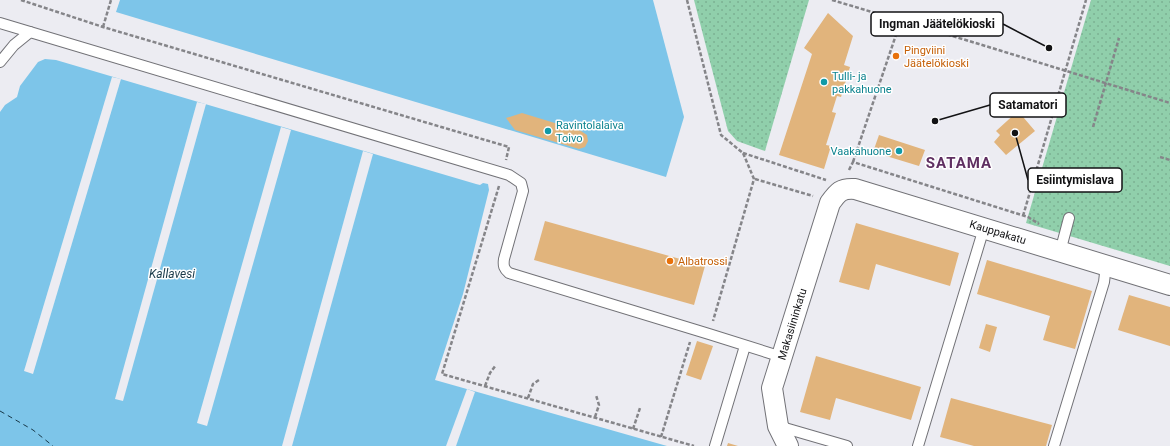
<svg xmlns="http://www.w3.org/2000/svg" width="1170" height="446" viewBox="0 0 1170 446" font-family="Roboto,sans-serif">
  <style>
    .park { fill: url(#park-dots) }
    .water { fill: #7dc5e9 }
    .pier { fill: #ececf2 }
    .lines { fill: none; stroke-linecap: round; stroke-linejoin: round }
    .ferry { stroke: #183949; stroke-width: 1; stroke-dasharray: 5 4; stroke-linecap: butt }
    .building { fill: #e1b47c }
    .service-casing { stroke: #727277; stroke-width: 12 }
    .minor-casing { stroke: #727277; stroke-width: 22 }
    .path { stroke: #858589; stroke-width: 2.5; stroke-dasharray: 4 2; stroke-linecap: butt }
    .service { stroke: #fff; stroke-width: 10 }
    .minor { stroke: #fff; stroke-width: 20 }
    .food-dot { fill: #e8710a; stroke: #fff; stroke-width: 1.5 }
    .culture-dot { fill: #0f9aa8; stroke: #fff; stroke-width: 1.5 }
    .labels { text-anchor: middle; stroke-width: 3; stroke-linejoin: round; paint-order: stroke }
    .food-label { font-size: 11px; fill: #c56008; stroke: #fff; text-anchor: start }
    .culture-label { font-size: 11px; fill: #0d838f; stroke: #fff; text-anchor: start }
    .street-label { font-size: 11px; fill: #121214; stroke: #fff }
    .water-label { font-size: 12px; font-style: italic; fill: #183949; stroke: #fff }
    .district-label { font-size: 15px; font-weight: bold; letter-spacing: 1px; fill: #603062; stroke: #fff }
    .leader { fill: none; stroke: #121214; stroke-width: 1.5 }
    .callout-dot { fill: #121214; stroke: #fff; stroke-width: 1.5 }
    .callout { fill: #fff; stroke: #121214; stroke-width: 1.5 }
    .callout-label { font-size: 12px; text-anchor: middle; font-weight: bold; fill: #121214 }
  </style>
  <defs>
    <pattern id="park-dots" width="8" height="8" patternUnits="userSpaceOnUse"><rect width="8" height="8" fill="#90cfab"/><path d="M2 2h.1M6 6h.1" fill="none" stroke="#7bb192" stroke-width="1.8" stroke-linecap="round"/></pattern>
  </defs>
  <rect width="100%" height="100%" fill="#ececf2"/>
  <!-- park -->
  <g class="park">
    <path d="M694,0H809L765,151L737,141L728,131Z"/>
    <path d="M1091,0H1170V266L1026,223Z"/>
  </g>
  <!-- water -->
  <g class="water">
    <path d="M120,0H653L684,117L666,177L116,12Z"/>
    <path d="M45,59L56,60L476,184L480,185L483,183L488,184L489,190L463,294L435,380L667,446H0V112L5,105L17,97L20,86L38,62Z"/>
  </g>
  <!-- pier -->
  <g class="pier">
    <path d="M112,77L121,79L33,374L24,371Z"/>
    <path d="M197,102L206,104L123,401L115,399Z"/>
    <path d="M281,127L291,130L207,426L197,423Z"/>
    <path d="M363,151L373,154L292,446H282Z"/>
    <path d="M467,389L475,392L456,446H446Z"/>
  </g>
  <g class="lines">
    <!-- ferry -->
    <path class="ferry" d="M0,411L33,430L53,446"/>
  </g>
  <!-- building -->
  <g class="building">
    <path d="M828,13L853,36L844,65L850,67L841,97L837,96L832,112L836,113L826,145L831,146L824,169L779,155L812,54L804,48Z"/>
    <path d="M1018,111L1035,131L1006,155L994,142L1000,135L996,131Z"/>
    <path d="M522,113L581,131L587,135L588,141L585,147L579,149L515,130L506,118Z"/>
    <path d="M879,135L925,150L919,166L873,152Z"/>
    <path d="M545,221L705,266L694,305L534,260Z"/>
    <path d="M856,223L959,253L950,286L876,264L869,290L839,282Z"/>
    <path d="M987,260L1092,291L1075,349L1043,340L1050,316L977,294Z"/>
    <path d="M1129,295L1170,307V346L1118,330Z"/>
    <path d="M986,324L997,327L990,352L979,348Z"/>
    <path d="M697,341L713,346L701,380L686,375Z"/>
    <path d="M816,356L921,387L911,420L836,398L830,420L800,412Z"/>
    <path d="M951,398L1052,425L1046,446H974L940,437Z"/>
    <path d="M728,443L738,446H727Z"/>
  </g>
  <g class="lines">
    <!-- service casing -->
    <g class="service-casing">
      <g id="service">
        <path d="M0,23L30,32"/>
        <path d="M0,62L14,45L30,32L509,175L521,183L523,191L504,259C503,266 504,269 509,273L709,334L782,357"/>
        <path d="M1060,252L1069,218"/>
        <path d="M778,426L847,446"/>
        <path d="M715,446L745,346"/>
        <path d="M918,446L984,228"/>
        <path d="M1054,446L1104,282L1106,265"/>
      </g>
    </g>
    <!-- minor casing -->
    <g class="minor-casing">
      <path id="minor" d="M788,446L778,426L772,388L830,203C838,192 841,188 855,189L1170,285"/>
    </g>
    <!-- path -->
    <g class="path">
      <path d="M21,0L103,27L509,147L506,160"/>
      <path d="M687,0L721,135L743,153L754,179L713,321"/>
      <path d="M832,0L979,44L1170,103"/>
      <path d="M103,27L111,0"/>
      <path d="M1093,127L1119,38"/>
      <path d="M743,153L826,180"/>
      <path d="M1160,157L1170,160"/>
      <path d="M853,162L901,20"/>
      <path d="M849,170L853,162L1028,217L1039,224"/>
      <path d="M755,179L813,196"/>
      <path d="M499,186L442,374L694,446"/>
      <path d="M1023,216L1086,0"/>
      <path d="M485,386L490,373L496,365"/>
      <path d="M528,398L533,384L539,380"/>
      <path d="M595,417L599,405L596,395"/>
      <path d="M633,429L640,408"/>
      <path d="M661,437L690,342"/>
    </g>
    <!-- service -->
    <use href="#service" class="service"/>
    <!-- minor -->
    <use href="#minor" class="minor"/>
  </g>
  <!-- markers -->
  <g class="food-dot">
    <circle cx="896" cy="56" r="4"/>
    <circle cx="670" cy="261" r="4"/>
  </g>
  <g class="culture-dot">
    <circle cx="824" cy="82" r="4"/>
    <circle cx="548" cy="131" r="4"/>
    <circle cx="899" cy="151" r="4"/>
  </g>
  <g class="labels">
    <!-- food labels -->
    <g class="food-label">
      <text x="904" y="54">Pingviini<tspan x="904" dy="13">Jäätelökioski</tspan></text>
      <text x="678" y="265">Albatrossi</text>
    </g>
    <!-- culture labels -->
    <g class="culture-label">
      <text x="832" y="80">Tulli- ja<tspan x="832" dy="13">pakkahuone</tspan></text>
      <text x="556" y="129">Ravintolalaiva<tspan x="556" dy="13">Toivo</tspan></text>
      <text x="891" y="155" text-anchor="end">Vaakahuone</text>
    </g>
    <!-- street labels -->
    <g class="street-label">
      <text transform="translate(998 232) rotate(17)" y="4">Kauppakatu</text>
      <text transform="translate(792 324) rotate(-73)" y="4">Makasiininkatu</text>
    </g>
    <!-- water labels -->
    <g class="water-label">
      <text x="172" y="278">Kallavesi</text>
    </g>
    <!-- district labels -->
    <g class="district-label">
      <text x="959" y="168">SATAMA</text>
    </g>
  </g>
  <!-- callouts -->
  <path class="leader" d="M1049 48L1003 24M935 121L990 105M1015 133L1028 180"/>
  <g class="callout-dot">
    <circle cx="1049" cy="48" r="4"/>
    <circle cx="935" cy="121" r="4"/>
    <circle cx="1015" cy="133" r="4"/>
  </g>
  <g class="callout">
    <rect x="871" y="12" width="132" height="24" rx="4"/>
    <rect x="990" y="93" width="76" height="24" rx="4"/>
    <rect x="1028" y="168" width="94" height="24" rx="4"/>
  </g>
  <g class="callout-label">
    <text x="937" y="28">Ingman Jäätelökioski</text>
    <text x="1028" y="109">Satamatori</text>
    <text x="1075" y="184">Esiintymislava</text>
  </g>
</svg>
